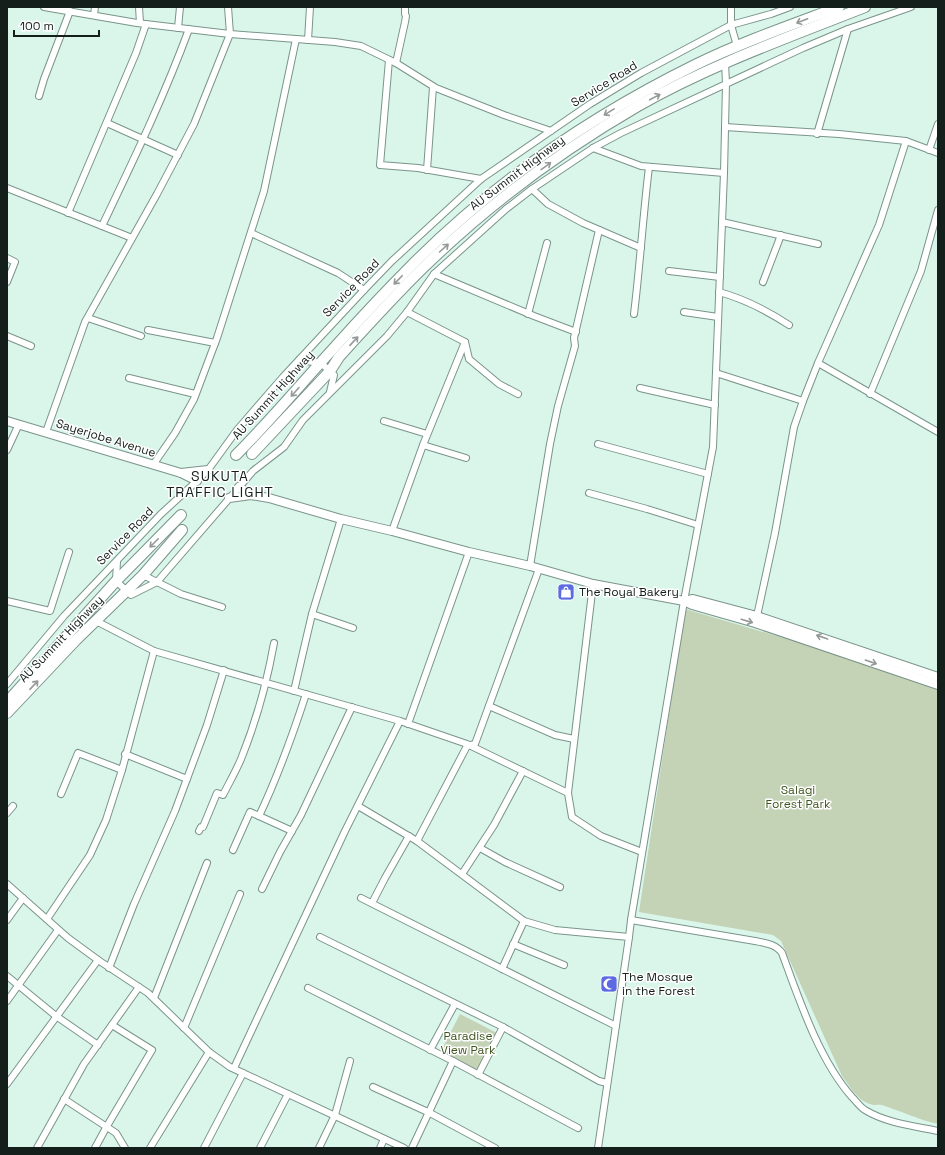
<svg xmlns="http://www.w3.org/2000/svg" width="945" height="1155" viewBox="0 0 945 1155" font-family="'Space Grotesk',sans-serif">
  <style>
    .green { fill: #c4d2b5 }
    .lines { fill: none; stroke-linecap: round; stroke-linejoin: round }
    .minor-casing { stroke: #7a948a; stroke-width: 8 }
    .tertiary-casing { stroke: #7a948a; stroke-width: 10 }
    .primary-casing { stroke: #7a948a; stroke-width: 12 }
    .minor { stroke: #fff; stroke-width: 6 }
    .tertiary { stroke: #fff; stroke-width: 8 }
    .primary { stroke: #fff; stroke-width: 10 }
    .oneway { stroke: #959a98 }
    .labels { text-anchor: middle; stroke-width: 3; stroke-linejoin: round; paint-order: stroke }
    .street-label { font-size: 12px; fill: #141e1a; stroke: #fff }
    .poi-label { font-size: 12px; fill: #141e1a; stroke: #fff; text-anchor: start }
    .park-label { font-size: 12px; fill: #3f551e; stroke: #fff }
    .quarter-label { font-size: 14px; letter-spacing: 1px; fill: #141e1a; stroke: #fff }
  </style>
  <rect width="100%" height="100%" fill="#daf6eb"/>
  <!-- green -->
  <g class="green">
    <path d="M685,609L859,660L938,687V1124C919,1120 901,1111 882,1105C878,1104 874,1106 870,1104C858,1101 849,1085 842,1076L781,941L773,935L639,912Z"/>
    <path d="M460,1014L497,1033L477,1072L440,1053Z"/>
  </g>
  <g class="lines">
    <!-- minor casing -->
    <g class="minor-casing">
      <g id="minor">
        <path d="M44,7L137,23L230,34L335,42L361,46L396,63L436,88L504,115L551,131"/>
        <path d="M139,7L140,23"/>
        <path d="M731,7V25L737,46"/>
        <path d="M94,15L95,7"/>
        <path d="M178,28L180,7"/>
        <path d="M308,40L310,7"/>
        <path d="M389,60L380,165L418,168L481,179"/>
        <path d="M396,63L405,22L406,16L405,14V7"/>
        <path d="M39,96L44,79L70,11"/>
        <path d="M107,123L178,155"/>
        <path d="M725,127L839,134L906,141L938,153"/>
        <path d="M817,134L848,29"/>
        <path d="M593,148L641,166L724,173"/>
        <path d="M929,150L938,124"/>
        <path d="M427,170L433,87"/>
        <path d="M7,188L132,238"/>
        <path d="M532,189L548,204L583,223L641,248"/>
        <path d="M68,213L136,53L146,24"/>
        <path d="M722,222L818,244"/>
        <path d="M102,226C133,161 164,97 189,29"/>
        <path d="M251,233L338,273L364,290"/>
        <path d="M7,258L15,262L7,282"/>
        <path d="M669,271L720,277"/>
        <path d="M434,274L534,316L576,332"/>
        <path d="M763,282L781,235"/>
        <path d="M719,292C745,299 766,310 789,325"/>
        <path d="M407,312L465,342L469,359L499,384L518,394"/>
        <path d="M684,312L718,317"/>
        <path d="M528,314L547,243"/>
        <path d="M634,314C640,265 643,216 649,167"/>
        <path d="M88,318L141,336"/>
        <path d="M148,330L215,343"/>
        <path d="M7,336L31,346"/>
        <path d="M299,360L321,363L334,375L330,392"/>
        <path d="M818,363L938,432"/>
        <path d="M716,373L803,401"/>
        <path d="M129,378L195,394"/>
        <path d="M640,388L715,405"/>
        <path d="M870,394L921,271L938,210"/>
        <path d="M384,421L427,434"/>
        <path d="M46,432L85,322L157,194L194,124L230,34L228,7"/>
        <path d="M598,444L708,474"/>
        <path d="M423,445L466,458"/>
        <path d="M7,450L19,424"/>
        <path d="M153,465L175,433L194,399L217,338L264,191L296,39"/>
        <path d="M589,493L647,509L698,525"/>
        <path d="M392,531L423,445L465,342"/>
        <path d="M117,561L116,581L131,595L157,582L253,471L284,447L303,420L387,336L407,312L434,274L506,209L532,189L593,148L621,133L803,48L848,29L911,7"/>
        <path d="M530,566L550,444L558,406L575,346L574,338L599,230"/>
        <path d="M143,575L181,594L222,607"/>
        <path d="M593,584L568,793L572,817L601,836L642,852"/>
        <path d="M7,601L50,611L69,552"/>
        <path d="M312,614L353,628"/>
        <path d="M757,616L775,533L794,427L803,401L818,363L879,225L906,141"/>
        <path d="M96,621L154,651L400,721L467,744L568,793"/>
        <path d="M7,684L64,616L161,514L197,481L208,470L237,430L283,377L364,290L392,261L481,179L590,104L641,73L731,25L771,14L790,7"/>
        <path d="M294,691L312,614L341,519"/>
        <path d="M489,706L555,735L574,739"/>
        <path d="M408,724L469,552"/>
        <path d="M125,754L187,779"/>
        <path d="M61,794L78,753L122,770"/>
        <path d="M358,806L417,841L524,921L555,930L629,937"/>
        <path d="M7,813L13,806"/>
        <path d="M259,816L292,831"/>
        <path d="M199,831L201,827H203L217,793L223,795C229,783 236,771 241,759C256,722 267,682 274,643"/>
        <path d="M417,841L467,746L475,744L539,569"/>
        <path d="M480,848L505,862L560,887"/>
        <path d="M233,850L250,812L259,816C278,776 292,737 306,694"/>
        <path d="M462,874L494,825L523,771"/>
        <path d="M7,884L68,938L98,960L148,993L209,1052L230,1067L404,1148"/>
        <path d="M262,889L280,852L301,815L352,707"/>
        <path d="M361,898L616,1026"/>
        <path d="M372,903L385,878L409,836"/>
        <path d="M47,919L90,855L106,820L122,770L154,651"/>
        <path d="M7,920L23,898"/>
        <path d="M631,920L755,941C765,943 776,944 782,953C799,999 819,1060 852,1097C856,1101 860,1107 865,1110C886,1123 914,1126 938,1131"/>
        <path d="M320,937L503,1027L599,1081L607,1083"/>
        <path d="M513,944L564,965"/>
        <path d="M109,968L134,904L175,811L207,725L224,670"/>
        <path d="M502,969L524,921"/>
        <path d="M7,976L56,1016L98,1045"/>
        <path d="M308,988L453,1061L578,1128"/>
        <path d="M154,998L207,863"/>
        <path d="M7,1001L58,930"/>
        <path d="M184,1028L240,894"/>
        <path d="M430,1050L455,1004"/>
        <path d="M234,1068L345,831L400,721"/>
        <path d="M478,1075L503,1027"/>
        <path d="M7,1084L98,960"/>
        <path d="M373,1087L430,1113L495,1148"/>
        <path d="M64,1099L116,1133L125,1148"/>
        <path d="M37,1148L84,1064L139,987"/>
        <path d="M95,1148L107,1126L152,1050L112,1025"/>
        <path d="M150,1148L209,1052"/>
        <path d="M204,1148L243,1073"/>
        <path d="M260,1148L288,1094"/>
        <path d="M319,1148L335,1115L350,1061"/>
        <path d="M380,1148L384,1139"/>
        <path d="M412,1148L453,1061"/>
        <path d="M598,1148L629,937L631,920L684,601L713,447L724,173L726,83L725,63"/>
      </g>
    </g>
    <!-- tertiary casing -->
    <g class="tertiary-casing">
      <g id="tertiary">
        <path d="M7,421L181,473L197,481"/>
        <path d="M181,473L208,470"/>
        <path d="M239,487L251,495"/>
        <path d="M229,498L251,495L269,498L341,519L392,531L469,552L530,566L593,584L684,601L692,605L755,623L938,685"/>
        <path d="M684,601L693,599L757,616L938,677"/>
      </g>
    </g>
    <!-- primary casing -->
    <g class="primary-casing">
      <g id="primary">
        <path d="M252,454L330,371L339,357C367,326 395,295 425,266C489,204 562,150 638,106C710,65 789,37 865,7"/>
        <path d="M236,455C270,421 300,385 332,350C358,321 385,292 413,264C495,182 593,115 697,64C742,42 791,25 839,7"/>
        <path d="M7,702L116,581L181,515"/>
        <path d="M7,713L76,640L143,575L182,530"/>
      </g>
    </g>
    <!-- minor -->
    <use href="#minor" class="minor"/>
    <!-- tertiary -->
    <use href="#tertiary" class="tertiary"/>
    <!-- primary -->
    <use href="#primary" class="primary"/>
  </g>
  <!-- one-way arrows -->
  <defs><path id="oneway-shaft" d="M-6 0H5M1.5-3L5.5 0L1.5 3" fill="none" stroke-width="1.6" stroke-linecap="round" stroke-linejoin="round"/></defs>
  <g class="oneway">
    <use href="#oneway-shaft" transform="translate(802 21) rotate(159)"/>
    <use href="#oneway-shaft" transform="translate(655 97) rotate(-28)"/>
    <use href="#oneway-shaft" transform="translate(609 112) rotate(149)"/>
    <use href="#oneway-shaft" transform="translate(546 166) rotate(-36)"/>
    <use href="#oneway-shaft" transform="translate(444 248) rotate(-42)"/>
    <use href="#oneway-shaft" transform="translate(398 280) rotate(134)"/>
    <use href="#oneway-shaft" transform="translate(354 341) rotate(-47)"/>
    <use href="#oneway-shaft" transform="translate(295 392) rotate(132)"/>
    <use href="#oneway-shaft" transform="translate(154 543) rotate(135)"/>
    <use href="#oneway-shaft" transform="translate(747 621) rotate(16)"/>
    <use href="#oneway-shaft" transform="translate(822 637) rotate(-161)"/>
    <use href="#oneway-shaft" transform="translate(871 662) rotate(19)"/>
    <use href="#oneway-shaft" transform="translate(34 685) rotate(-47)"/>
  </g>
  <!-- icons -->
  <defs>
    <g id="shop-square" transform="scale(0.9)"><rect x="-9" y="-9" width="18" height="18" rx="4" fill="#5d6be3" stroke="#fff"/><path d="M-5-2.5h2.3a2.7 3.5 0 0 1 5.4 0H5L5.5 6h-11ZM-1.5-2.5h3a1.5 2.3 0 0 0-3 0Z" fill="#fff"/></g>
    <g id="mosque-square" transform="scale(0.9)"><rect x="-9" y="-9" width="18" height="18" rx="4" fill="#5d6be3" stroke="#fff"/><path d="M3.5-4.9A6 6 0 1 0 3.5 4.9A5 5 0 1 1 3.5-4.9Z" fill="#fff"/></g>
  </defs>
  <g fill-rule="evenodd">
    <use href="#shop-square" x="566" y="592"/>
    <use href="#mosque-square" x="609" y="984"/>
  </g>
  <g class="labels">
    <!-- street labels -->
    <g class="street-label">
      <text transform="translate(604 84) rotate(-32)" y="4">Service Road</text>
      <text transform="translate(517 173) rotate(-37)" y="4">AU Summit Highway</text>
      <text transform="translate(351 288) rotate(-46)" y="4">Service Road</text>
      <text transform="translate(273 395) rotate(-48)" y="4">AU Summit Highway</text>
      <text transform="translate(106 438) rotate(17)" y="4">Sayerjobe Avenue</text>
      <text transform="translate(125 536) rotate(-46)" y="4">Service Road</text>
      <text transform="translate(61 639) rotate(-46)" y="4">AU Summit Highway</text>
    </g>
    <!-- poi labels -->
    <g class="poi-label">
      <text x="579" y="596">The Royal Bakery</text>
      <text x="622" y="981">The Mosque<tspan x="622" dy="14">in the Forest</tspan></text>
    </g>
    <!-- park labels -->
    <g class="park-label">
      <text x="798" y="794">Salagi<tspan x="798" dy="14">Forest Park</tspan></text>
      <text x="468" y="1040">Paradise<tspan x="468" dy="14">View Park</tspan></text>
    </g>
    <!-- quarter labels -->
    <g class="quarter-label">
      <text x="220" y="481">SUKUTA<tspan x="220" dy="16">TRAFFIC LIGHT</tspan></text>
    </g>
  </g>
  <!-- border -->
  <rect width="945" height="1155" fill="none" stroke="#141e1a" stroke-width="16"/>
  <!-- scale -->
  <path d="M14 30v6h85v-6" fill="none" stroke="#141e1a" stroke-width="2"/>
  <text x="20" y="30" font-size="12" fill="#141e1a" stroke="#ffffff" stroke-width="3" paint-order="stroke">100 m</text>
</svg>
